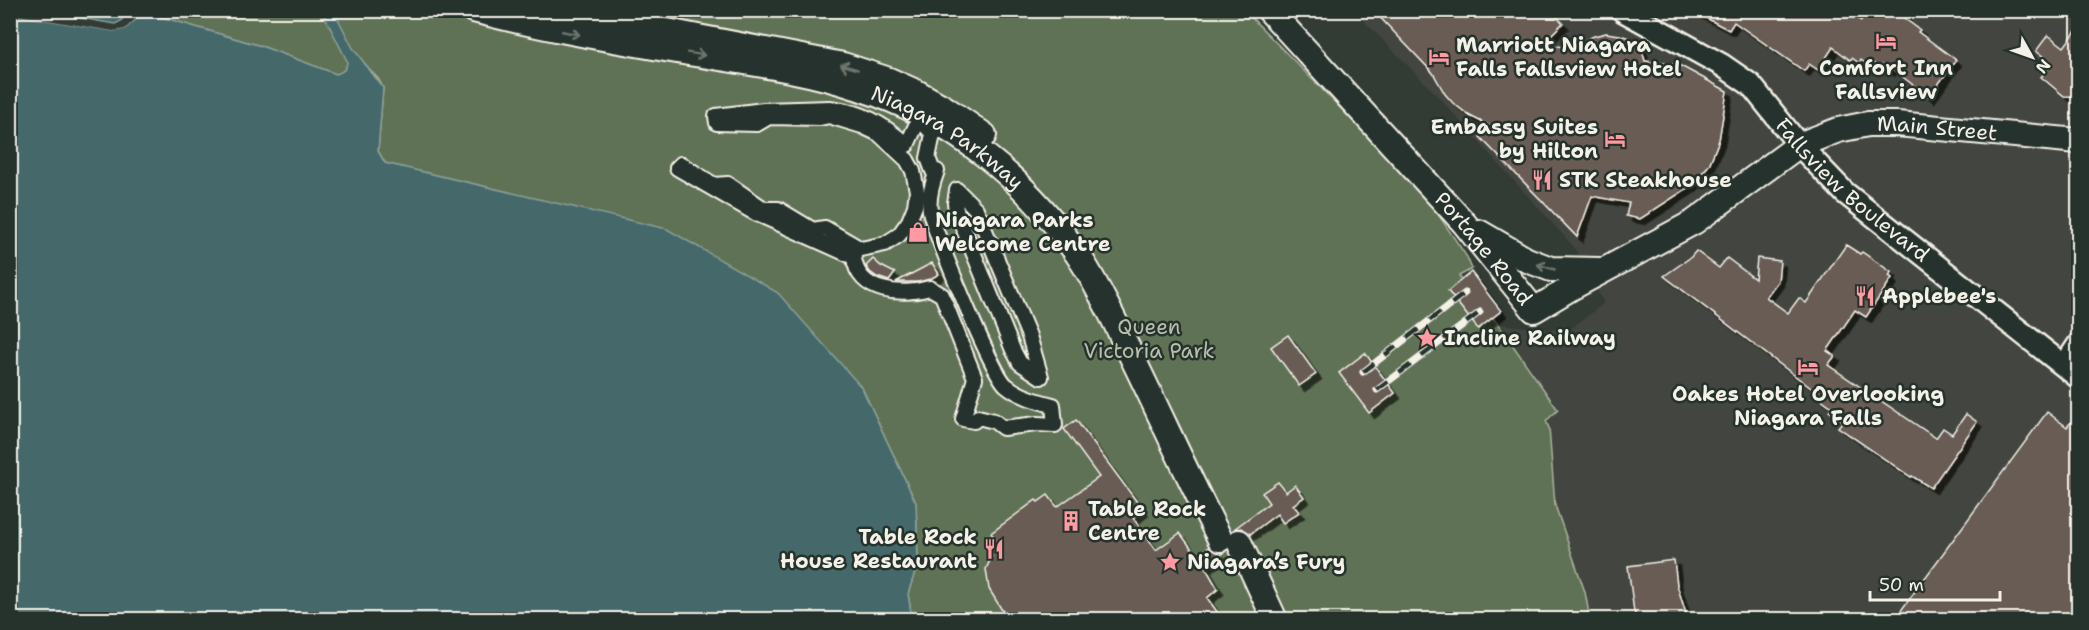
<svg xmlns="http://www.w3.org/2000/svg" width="2089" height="630" viewBox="0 0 2089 630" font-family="'Shantell Sans',sans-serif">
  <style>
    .built { fill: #43453f }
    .green { fill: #617254; stroke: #aab29e; stroke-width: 1.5 }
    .water { fill: #44686a; stroke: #8a9f9c; stroke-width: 1.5 }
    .pier { fill: #333b35 }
    .building { fill: #675c55; stroke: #f4f1e8; stroke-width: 1.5; filter: url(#shadow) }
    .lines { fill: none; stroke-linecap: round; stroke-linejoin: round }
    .pedestrian-casing { stroke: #f4f1e8; stroke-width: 18 }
    .minor-casing { stroke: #f4f1e8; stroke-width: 21 }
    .tertiary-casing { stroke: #f4f1e8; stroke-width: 26 }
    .secondary-casing { stroke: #f4f1e8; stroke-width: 28 }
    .pedestrian { stroke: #26332d; stroke-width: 14 }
    .minor { stroke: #26332d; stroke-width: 16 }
    .tertiary { stroke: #26332d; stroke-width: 21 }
    .secondary { stroke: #26332d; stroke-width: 24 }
    .rail-casing { stroke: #f4f1e8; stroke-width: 7 }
    .rail { stroke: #26332d; stroke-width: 4.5; stroke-dasharray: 14; stroke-linecap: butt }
    .oneway { stroke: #6e766e }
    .labels { text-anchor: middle; stroke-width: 5; stroke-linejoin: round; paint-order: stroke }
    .poi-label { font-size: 21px; font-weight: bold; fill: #f4f1e8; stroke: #26332d; text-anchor: start }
    .street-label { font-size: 21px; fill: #f4f1e8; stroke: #26332d }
    .park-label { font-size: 21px; fill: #b9bead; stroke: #26332d }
  </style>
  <defs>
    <filter id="shadow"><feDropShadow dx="5.5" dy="5.5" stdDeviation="0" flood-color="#0009"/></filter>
  </defs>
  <rect width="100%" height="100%" fill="#333b35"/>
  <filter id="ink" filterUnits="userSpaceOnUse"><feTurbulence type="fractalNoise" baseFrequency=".0167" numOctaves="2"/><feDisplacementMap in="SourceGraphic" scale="12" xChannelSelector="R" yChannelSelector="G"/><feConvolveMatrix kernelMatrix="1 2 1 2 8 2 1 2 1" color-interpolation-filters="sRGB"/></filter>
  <g filter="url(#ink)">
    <!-- built -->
    <path class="built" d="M1354,11H2078V619H1556L1539,426L1557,410L1498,324L1568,331L1604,303L1574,247L1431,89Z"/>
    <!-- green -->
    <path class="green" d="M128,10L1245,11L1423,192L1467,257L1472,269L1459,276L1498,324L1558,410L1546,421L1549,428L1555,505L1585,592L1590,619H912L908,594L918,562L916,503L862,388L404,169L385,163L378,151L383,88L379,80L359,57L347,59C348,67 345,72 336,74L261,46L151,14H142L137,17L128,13Z"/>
    <!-- water -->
    <g class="water">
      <path d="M40,11H128L121,21L115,24Z"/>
      <path d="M322,11H334L353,48L383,88L378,151L385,163L667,229L778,293L862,388L916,503L918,562L908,594L912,619H11L10,14L113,31L125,29L142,14H151L261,46L336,74C343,72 347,69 347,61Z"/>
    </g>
    <!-- pier -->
    <path class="pier" d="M11,11L113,28L123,26L134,15L137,17L125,29L113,31L11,14Z"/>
    <!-- building -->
    <g class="building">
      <path d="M1373,10H1554L1555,15L1563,23L1542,44L1580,49L1587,39L1594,36L1606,33L1620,35L1629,38L1641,47L1645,61L1679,65L1727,91L1719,140L1709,165L1691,186L1640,219L1626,216L1629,203L1592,196L1577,237L1480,137L1490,126L1470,116L1453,103L1445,94L1433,73Z"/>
      <path d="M1691,10H1845L1861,21L1869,10H1909L1904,18L1920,30L1918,32L1956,60L1929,97L1891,68L1889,71L1882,65L1879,68L1872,62L1869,66L1861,60L1859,63L1852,58L1850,60L1833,47L1818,70L1809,64L1804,71L1734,22L1729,30Z"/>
      <path d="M2079,27V97L2064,96L2041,77L2052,63L2036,51L2048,35L2064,47Z"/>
      <path d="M1846,245L1860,254L1862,252L1891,272L1889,276L1892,278L1866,317L1855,310L1827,351L1835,356L1828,365L1936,438L1943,428L1952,434L1966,414L1977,422L1931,488L1912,476L1911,477L1838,427L1843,421L1829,411L1832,407L1817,396L1819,394L1664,276L1691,257L1696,251L1719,268L1727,258L1755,279L1757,258L1780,261L1778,281L1766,297L1788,313L1799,298L1806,303Z"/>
      <path d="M873,259L881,266L895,273L889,281L877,277L870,272L866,266Z"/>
      <path d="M932,263L939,274L930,279L918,282H896Z"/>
      <path d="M1471,272L1501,311L1478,329L1448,291Z"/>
      <path d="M1288,335L1316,374L1299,386L1271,347Z"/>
      <path d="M1365,353L1395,393L1369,413L1339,373Z"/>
      <path d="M2079,411V620H1894L2047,412L2067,427Z"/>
      <path d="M1076,420L1143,510L1133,518L1156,550L1180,533L1197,556L1209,547L1219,553L1225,552L1205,567L1218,589L1207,598L1223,620H1008L989,589L986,569L992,556L985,546L995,539L991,533L1036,500L1038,502L1048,495L1057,507L1099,477L1064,429Z"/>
      <path d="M1278,482L1286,492L1295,485L1304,497L1293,505L1299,512L1283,523L1277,514L1250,534L1241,528L1234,529L1269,503L1262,493Z"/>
      <path d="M1674,560L1677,585L1688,620H1639L1634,612L1628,566Z"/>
    </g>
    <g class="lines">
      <!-- pedestrian casing -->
      <g class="pedestrian-casing">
        <g id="pedestrian">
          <path d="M830,108C863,112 882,123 907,145L919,119L933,134L928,158L933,171H937C932,184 928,197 930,211C935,234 992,373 1006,385C1019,396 1037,401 1053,405L1055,425L1037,424L1003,428L994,421L978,417L974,421L963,419L975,378L942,295L930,288C903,296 857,294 854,257L753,212L677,168L681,164L714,185L728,184L764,209H778L813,230L825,228L861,249L885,244L899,235L909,221L915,206L917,191L913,171L907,160L879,134L862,126L829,116L820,118L769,117L757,124L717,123L716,116L764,110Z"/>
          <path d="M957,190L976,209L1029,336L1041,377L1020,363L1013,350L956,210L955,203Z"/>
        </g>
      </g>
      <!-- minor casing -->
      <g class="minor-casing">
        <path id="minor" d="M2062,365L2078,341"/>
      </g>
      <!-- tertiary casing -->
      <g class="tertiary-casing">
        <g id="tertiary">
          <path id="s1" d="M1622,10L1722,65L1751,85L1799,145L1845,193L2078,377"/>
        </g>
      </g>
      <!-- secondary casing -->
      <g class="secondary-casing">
        <g id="secondary">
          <path id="s2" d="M473,10C543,28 612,40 683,52C742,62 803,69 859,88C950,117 1027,179 1080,258C1100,289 1115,322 1131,355C1161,416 1189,479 1220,539"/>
          <path d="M547,10L641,26L843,65L889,80L918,93L946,109L984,135"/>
          <path id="s3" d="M1269,10L1464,223L1534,310L1571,288L1694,222L1799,145L1838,130L1868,124H1897L2078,141"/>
          <path d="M1479,232L1527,260L1551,269L1600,270"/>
          <path d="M1239,542L1275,620"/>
        </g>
      </g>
      <!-- pedestrian -->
      <use href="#pedestrian" class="pedestrian"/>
      <!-- minor -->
      <use href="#minor" class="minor"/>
      <!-- tertiary -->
      <use href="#tertiary" class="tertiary"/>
      <!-- secondary -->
      <use href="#secondary" class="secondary"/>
      <!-- rail casing -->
      <g class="rail-casing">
        <g id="rail">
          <path d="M1363,372L1465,293"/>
          <path d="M1377,390L1480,312"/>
        </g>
      </g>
      <!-- rail -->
      <use href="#rail" class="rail"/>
    </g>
    <!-- one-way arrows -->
    <defs><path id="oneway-shaft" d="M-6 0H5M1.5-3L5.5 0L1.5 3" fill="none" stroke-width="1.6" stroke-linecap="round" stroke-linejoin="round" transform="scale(1.5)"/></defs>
    <g class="oneway">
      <use href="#oneway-shaft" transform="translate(571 33) rotate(11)"/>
      <use href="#oneway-shaft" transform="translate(696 54) rotate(9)"/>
      <use href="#oneway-shaft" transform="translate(849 67) rotate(-164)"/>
      <use href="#oneway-shaft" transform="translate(1546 267) rotate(-164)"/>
    </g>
  </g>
  <!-- icons -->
  <defs>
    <g id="hotel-bare" transform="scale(1.62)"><path d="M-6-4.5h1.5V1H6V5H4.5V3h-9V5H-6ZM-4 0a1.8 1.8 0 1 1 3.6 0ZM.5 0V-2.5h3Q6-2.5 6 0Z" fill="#ff9aa2" stroke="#26332d" stroke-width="2.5" paint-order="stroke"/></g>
    <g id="restaurant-bare" transform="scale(1.62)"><path d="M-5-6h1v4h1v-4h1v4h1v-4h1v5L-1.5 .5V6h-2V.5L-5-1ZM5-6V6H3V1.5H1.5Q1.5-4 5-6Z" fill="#ff9aa2" stroke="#26332d" stroke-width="2.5" paint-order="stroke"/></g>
    <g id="shop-bare" transform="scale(1.62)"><path d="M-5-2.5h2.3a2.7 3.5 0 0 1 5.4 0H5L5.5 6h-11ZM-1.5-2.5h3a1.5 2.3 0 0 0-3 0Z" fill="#ff9aa2" stroke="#26332d" stroke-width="2.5" paint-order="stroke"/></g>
    <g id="sight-bare" transform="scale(1.62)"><path d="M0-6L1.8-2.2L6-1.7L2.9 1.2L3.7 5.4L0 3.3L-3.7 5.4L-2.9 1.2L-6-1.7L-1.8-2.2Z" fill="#ff9aa2" stroke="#26332d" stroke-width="2.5" paint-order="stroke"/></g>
    <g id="building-bare" transform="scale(1.62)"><path d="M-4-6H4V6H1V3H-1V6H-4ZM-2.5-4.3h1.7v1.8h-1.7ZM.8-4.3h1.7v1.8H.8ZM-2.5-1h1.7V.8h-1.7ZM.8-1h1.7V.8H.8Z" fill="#ff9aa2" stroke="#26332d" stroke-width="2.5" paint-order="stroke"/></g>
  </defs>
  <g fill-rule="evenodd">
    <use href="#hotel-bare" x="1886" y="41"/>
    <use href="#hotel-bare" x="1439" y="57"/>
    <use href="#hotel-bare" x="1615" y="139"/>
    <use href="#restaurant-bare" x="1542" y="180"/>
    <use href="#shop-bare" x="918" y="232"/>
    <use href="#restaurant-bare" x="1865" y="296"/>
    <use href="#sight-bare" x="1427" y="338"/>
    <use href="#hotel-bare" x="1808" y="367"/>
    <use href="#building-bare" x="1071" y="521"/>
    <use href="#restaurant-bare" x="994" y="549"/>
    <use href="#sight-bare" x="1170" y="562"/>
  </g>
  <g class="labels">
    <!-- poi labels -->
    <g class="poi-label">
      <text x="1456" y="52">Marriott Niagara<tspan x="1456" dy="24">Falls Fallsview Hotel</tspan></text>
      <text x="1886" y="75" text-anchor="middle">Comfort Inn<tspan x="1886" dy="24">Fallsview</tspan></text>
      <text x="1598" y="134" text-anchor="end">Embassy Suites<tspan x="1598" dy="24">by Hilton</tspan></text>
      <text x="1559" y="187">STK Steakhouse</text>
      <text x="935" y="227">Niagara Parks<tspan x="935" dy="24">Welcome Centre</tspan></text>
      <text x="1882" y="303">Applebee's</text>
      <text x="1444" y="345">Incline Railway</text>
      <text x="1808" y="401" text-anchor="middle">Oakes Hotel Overlooking<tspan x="1808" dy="24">Niagara Falls</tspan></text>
      <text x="1088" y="516">Table Rock<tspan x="1088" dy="24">Centre</tspan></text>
      <text x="977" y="544" text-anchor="end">Table Rock<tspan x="977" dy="24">House Restaurant</tspan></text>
      <text x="1187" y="569">Niagara’s Fury</text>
    </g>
    <!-- street labels -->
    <g class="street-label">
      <text dy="7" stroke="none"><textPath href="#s3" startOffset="855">Main Street</textPath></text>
      <text dy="7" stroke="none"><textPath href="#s2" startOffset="496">Niagara Parkway</textPath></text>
      <text dy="7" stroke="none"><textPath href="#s1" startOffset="296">Fallsview Boulevard</textPath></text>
      <text dy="7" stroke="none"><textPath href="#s3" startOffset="321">Portage Road</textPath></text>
    </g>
    <!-- park labels -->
    <g class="park-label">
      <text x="1149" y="334">Queen<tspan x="1149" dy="24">Victoria Park</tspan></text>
    </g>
  </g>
  <!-- margin -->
  <rect width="2089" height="630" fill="none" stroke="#26332d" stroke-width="36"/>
  <rect x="18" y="18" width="2053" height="594" fill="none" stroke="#f4f1e8" stroke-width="2" filter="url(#ink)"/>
  <!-- north arrow -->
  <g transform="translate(2032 57) rotate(130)" stroke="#26332d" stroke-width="4.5" paint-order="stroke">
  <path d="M0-4.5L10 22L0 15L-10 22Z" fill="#f4f1e8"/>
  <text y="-9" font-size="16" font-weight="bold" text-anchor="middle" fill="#f4f1e8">N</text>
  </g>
  <!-- scale -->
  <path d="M1870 591v9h130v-9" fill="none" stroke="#f4f1e8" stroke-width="3"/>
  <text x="1879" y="591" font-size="18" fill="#f4f1e8" stroke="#26332d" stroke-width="4.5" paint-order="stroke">50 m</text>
</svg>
